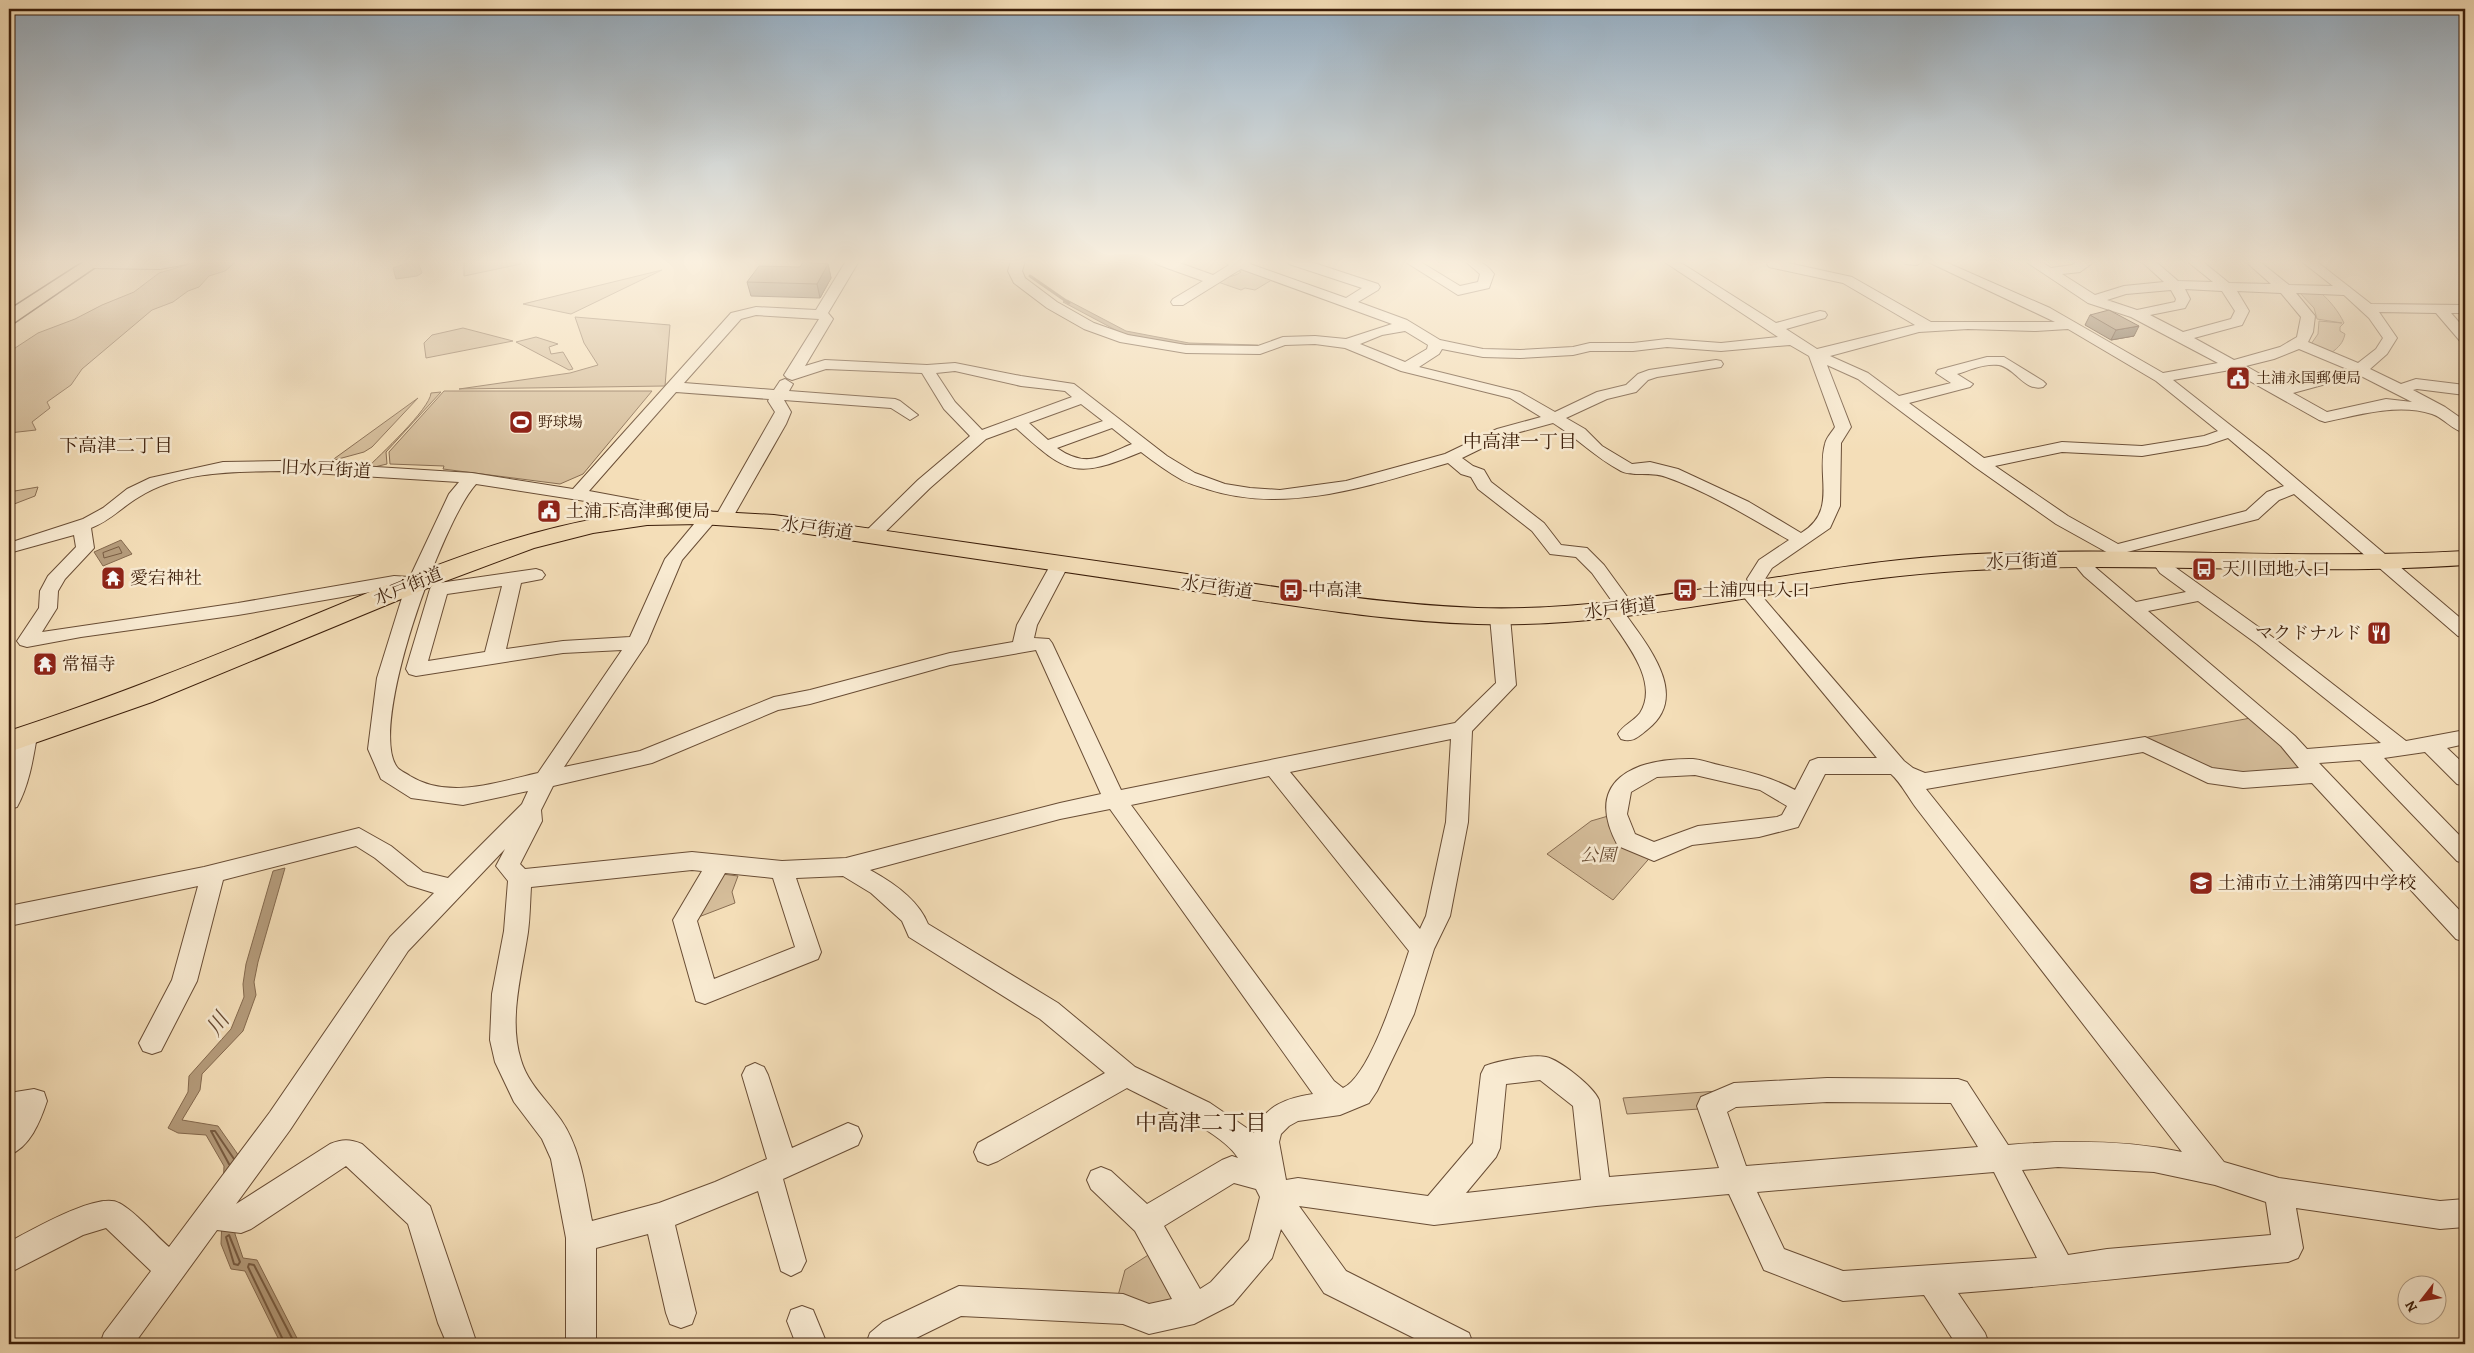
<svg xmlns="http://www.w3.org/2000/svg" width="2474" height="1353" viewBox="0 0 2474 1353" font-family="Alegreya,'Noto Serif JP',serif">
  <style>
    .green { fill: #d5bd9a; stroke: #886d52 }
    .water { fill: #b59c7c; stroke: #84694e }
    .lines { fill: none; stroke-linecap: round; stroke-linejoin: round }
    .shore-far1 { stroke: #785c42; stroke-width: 1 }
    .shore { stroke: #785c42; stroke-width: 2 }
    .stream { stroke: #84694e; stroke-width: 3 }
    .minor-casing { stroke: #694d35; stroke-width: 2 }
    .major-casing { stroke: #3b1d09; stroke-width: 3 }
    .highway-casing { stroke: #3b1d09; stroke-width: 2 }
    .minor { fill: #f8ead1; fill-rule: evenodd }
    .major { fill: #f4deb8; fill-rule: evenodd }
    .highway { fill: #f4deb8; fill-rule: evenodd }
    .wall { fill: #856f56; stroke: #3b1d09 }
    .shaded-wall { fill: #6c5a46; stroke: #3b1d09 }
    .building { fill: #9b8164; stroke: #3b1d09 }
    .labels { text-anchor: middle; stroke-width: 5; stroke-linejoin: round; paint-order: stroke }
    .far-poi-label { font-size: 15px; fill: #3b1d09; stroke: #f8ead1; text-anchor: start }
    .street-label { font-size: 18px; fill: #3b1d09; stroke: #f8ead1 }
    .poi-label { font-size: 18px; fill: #3b1d09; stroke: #f8ead1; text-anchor: start }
    .park-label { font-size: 18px; font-style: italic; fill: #694d34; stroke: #f8ead1 }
    .neighbourhood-label { font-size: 19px; fill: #3b1d09; stroke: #f8ead1 }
    .near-water-label { font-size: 22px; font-style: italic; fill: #664931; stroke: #f8ead1 }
    .near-neighbourhood-label { font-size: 22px; fill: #3b1d09; stroke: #f8ead1 }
  </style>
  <rect width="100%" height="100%" fill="#f4deb8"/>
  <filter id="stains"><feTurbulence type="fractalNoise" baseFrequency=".004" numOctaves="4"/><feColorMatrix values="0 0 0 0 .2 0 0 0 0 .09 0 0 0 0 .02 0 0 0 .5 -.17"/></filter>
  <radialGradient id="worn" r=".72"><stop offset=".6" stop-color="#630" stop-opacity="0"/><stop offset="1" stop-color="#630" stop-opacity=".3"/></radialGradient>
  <!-- green -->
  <g class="green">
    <path d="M200,261H237L225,271L209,276L199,287L188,291L173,302L152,310L82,369L71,385L47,402L50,408L32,422L36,430L9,433V352L38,333L75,319L102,305L134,292L159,273Z"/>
    <path d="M464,261H520L521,264L464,276Z"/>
    <path d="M1239,267L1275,278L1255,290L1245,288L1241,290L1215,281L1223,276C1230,278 1236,275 1241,272L1235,269Z"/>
    <path d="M662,270L571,314L523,304Z"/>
    <path d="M2300,293H2321C2330,301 2339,312 2344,323L2340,327V331L2345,334C2343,343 2339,347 2331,353L2311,344L2318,334L2319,321L2342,323L2317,319L2314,308Z"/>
    <path d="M575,317L670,325L665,386L459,389L570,373L598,365L584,343Z"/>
    <path d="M463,328L513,341L426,358L424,343L432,335Z"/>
    <path d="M536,337L558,344L549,347L551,354L563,352L573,369L569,370L516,342Z"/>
    <path d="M444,391H652L583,474L560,484L443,469L444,466L390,464L389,452Z"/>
    <path d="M441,392L386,452L387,464L366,469C379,456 430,409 431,393Z"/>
    <path d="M418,398L372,447L364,452L331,461Z"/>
    <path d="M38,487L35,496L9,506V492Z"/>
    <path d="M2256,717L2304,765L2293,771L2220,773L2143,738Z"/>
    <path d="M1615,814L1654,853L1613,900L1547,854L1591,821Z"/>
    <path d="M722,874L738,876L732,892L735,903L696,918Z"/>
    <path d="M1732,1090L1699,1109L1627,1114L1623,1098Z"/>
    <path d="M1156,1250L1186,1305L1116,1303L1125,1270Z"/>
  </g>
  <!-- water -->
  <g class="water">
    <path d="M413,261H418L422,273L417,276L396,279L393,268Z"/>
    <path d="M1067,300L1126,331L1189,343L1258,345L1259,348L1187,345L1123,334L1063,302Z"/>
    <path d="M121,540L132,554L103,566L94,552Z"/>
    <path d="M285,868L258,962L254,982L256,995L243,1031L202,1074L200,1090L182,1120L218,1126L239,1156L235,1234L243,1258L257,1260L300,1344H281L245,1271L231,1269L221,1244L224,1166L206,1135L178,1133L168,1128L188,1092L189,1076L231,1029L244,997L243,984L246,964L273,871Z"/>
  </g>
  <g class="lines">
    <!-- shore-far1 -->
    <path class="shore-far1" d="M119,547L122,553L104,558L103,553Z"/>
    <!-- shore -->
    <g class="shore">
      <path d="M229,1164L211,1131H215L234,1159"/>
      <path d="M229,1235L240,1262L238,1265L234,1264L226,1237Z"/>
      <path d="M285,1344L248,1267L249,1264L254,1265L295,1344"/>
    </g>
    <!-- stream -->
    <path class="stream" d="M1030,276L1069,303"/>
    <!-- minor casing -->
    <g class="minor-casing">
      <g id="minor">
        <path d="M87,261H188L187,264L160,269L91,268L84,264Z"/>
        <path d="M846,261H859L828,313L833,319L805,366L825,360L927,365L955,363L1021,376L1074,384L1167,456L1195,473L1225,484L1250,488L1280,490L1346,481L1445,454L1497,429L1541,417L1510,398L1401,371L1345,348L1315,344L1285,345L1260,354L1186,353L1120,342L1084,329L1047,308L1014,283L1008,271L1011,261H1025L1022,271L1025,278L1057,302L1094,323L1128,335L1186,345L1258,346L1283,337L1315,336L1346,339L1392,324L1241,269L1183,305H1173L1171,302L1173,299L1203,281L1156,264L1155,261H1174L1213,275L1229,265L1224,261H1251L1250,264L1346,298L1362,288L1289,264L1288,261H1308L1378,284L1380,287L1378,290L1358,302L1407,320L1440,340L1483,349L1520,350L1573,347L1590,343H1633L1667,339L1721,343L1778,337L1663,261H1678L1776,323L1820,311L1825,312L1827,315L1825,318L1786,329L1817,349L1915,325L1843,283L1769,267L1767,264L1769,261H1779L1852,277L1931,322H2055L1926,261H1943L2050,308L2163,373L2218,363L2131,317L2088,303L2025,261H2040L2051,268L2072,265L2079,261H2095L2080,272L2062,274L2095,295L2124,286L2164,282L2141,261H2155L2178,281L2213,282L2187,261H2202L2229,283L2271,284L2245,261H2259L2289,285L2333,286L2301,261H2316L2371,304L2465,305V313H2451L2465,329V342L2460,341L2436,313L2379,312L2397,338L2387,354L2370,369L2401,384L2416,379L2465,385V395L2417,389L2413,390L2445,407L2465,421V433C2452,430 2444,418 2432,414C2398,403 2359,415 2325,422L2319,420L2230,370L2173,380L2267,454L2465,622V638L2458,636L2294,494L2279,500L2258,519L2127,552L2133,560L2130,564H2118L2110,554L2056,524L1975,467L1858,379L1827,365L1851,427L1841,443L1840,506L1830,528L1772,568L1765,579L1770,588L1768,592L1760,594L1904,761L1913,768L1925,773L2145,737L2212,768L2243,772L2299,768L2281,746L2084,576L2070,559L2073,555H2085L2096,568L2136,602L2186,592L2160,573L2151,560L2154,556H2166L2172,565L2271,636L2406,741L2465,730V744L2447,748L2465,765V786L2457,784L2425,752L2384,758L2465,841V864L2457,861L2360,760L2319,763L2465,916V942L2456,939L2312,783L2243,788L2208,783L2143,752L1926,789L2224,1162L2279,1178L2440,1201L2465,1199V1227L2440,1229L2296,1208L2303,1248L2298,1258L2288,1262C2178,1272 2068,1285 1958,1293L1985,1333L1989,1344H1956L1924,1295L1843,1301L1764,1270L1729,1194L1596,1206L1434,1225L1299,1206L1346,1271L1469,1333L1473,1344H1426L1324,1293L1281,1229L1272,1258L1233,1304L1194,1324L1149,1334L1123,1324L961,1316L904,1344H866L870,1333L883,1322L959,1286L1123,1294L1149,1304L1172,1299L1135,1231L1091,1189L1087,1180L1091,1171L1101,1167L1111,1171L1147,1204L1222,1160L1232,1156L1238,1158C1223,1132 1155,1103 1127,1088L998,1161L988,1165L978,1161L974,1152L978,1143L1105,1073L1040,1019L909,937L902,921L871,893L843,876L796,878L821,952L818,959L705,1004L696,1001L673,920L702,871L692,870L531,887C530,902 530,917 528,932C522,973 508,1020 521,1060C528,1084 547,1100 561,1120C581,1149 585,1187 592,1221L659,1203L715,1182L767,1159L742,1075L746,1067L755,1063L764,1067L768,1075L792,1148L848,1123L858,1127L862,1136L858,1145L783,1179L806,1261L801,1271L791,1276L781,1271L758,1191L675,1225L696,1313L692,1324L681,1328L670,1324L666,1313L648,1234L596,1248V1344H566V1238L551,1159L542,1139L514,1102L495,1062L490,1040L492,994L504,931L508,881L496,866L505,849L408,951L290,1130L236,1204L330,1144C342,1139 350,1139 362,1144L430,1206L477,1344H447L438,1323L408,1224L346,1166L251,1229L241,1233L217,1230L134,1344H100L104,1333L151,1271L106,1228L83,1235L9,1273V1242C30,1231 98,1191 119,1203C136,1212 154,1234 169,1247L270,1112L390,937L434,893L408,885L375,858L356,846L223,880L197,981L161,1051L152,1054L143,1051L139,1043L172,980L198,886L9,926V906L204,867L359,828L391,846L423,872L448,878L522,804L528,791L463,805L411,798L381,779L368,749L377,678L405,588H394L238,615L81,637L27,647L20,645L17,641L39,608L40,591L48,576L76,547L74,535L9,553V543L83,519L103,508L127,489L150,478L223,462L280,461L472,473L573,489L731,313L756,307L816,310ZM2185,289L2222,291L2235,311L2231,319L2183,332L2150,315L2185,308L2190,299ZM2171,290L2176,299L2175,302L2137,310L2107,300L2126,294ZM2237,291L2281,293L2301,317L2297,337L2280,347L2234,360L2194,338L2242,325L2249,311ZM2296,293L2344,295L2369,318L2383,338L2376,349L2358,363L2308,342L2313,332L2315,316ZM756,315L819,319L784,375L787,378L792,380L826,369L922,373L944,409L970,436L918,480L865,532L862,536L865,540H877L930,488L986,439L1016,428C1068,475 1076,479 1141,452C1154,462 1168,472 1182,480C1189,484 1199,486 1207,489C1287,515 1371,485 1448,463L1461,474L1471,477L1478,489L1532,531L1550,554L1576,557L1592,573L1614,604L1606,606L1604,610C1621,637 1661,680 1640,713C1634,721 1623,725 1618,734L1621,739C1633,743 1638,737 1648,729C1690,696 1648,646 1626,615L1634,613L1636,609L1604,565L1587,548L1561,545L1544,523L1491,482L1484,470L1473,466L1462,458L1509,435L1553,423C1577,438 1596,458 1621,471C1632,477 1651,471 1666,477C1709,492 1749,517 1789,540L1759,560L1747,579L1750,585L1740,586L1738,590L1877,758H1818L1810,761L1795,790C1771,777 1749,772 1723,766C1713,764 1703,760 1693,759C1635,758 1582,780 1618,846L1654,861L1692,845L1759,837L1798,827L1825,774H1891C1901,783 1908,797 1917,809L2182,1152C2125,1140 2066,1140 2008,1145L1967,1082L1958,1079L1827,1078L1734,1083L1701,1097L1697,1106L1719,1168L1609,1177L1599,1100C1594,1087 1560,1060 1546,1057C1533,1054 1497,1061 1485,1066L1481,1074L1473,1143L1428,1196L1298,1178L1286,1180L1279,1142L1281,1134L1289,1126L1298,1121L1340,1115L1369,1103L1377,1091L1414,1014L1434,949L1450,916L1468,822L1472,731L1516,685L1510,617L1507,613L1500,611L1493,613L1490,617L1496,683L1455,723L1121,790L1052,643L1049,639L1034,638L1037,625L1069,564L1066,560H1054L1051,564L1017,625L1013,642L950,653L810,690L774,697L640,751L564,767L647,643L682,560L717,519L724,522L730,521L733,517L786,424L791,412L784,400L891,408L910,420L918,415L900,401L895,399L789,391L793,384L785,379L780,381L774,390L684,383L741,319ZM1968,329L2036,331L2068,329L2156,381L2218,431L2204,436L2142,446L2062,442L1984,458L1909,403L1970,387L1973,384L1957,374C1970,370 1985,363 1999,365C2015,368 2025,392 2043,387L2046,384L2043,381L2004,357H1987L1938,370L1936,373L1951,383L1899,396L1868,373L1830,356L1919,332ZM1405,331L1428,345L1427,349L1405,362L1360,344L1382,335ZM1790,345L1809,356L1835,427C1832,432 1826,438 1825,444C1816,476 1838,511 1801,533L1749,502L1678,469L1650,462L1632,464L1602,446L1585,429L1566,418L1607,399L1636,392L1648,380L1657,377L1721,367L1723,364L1721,361L1716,360L1649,370L1638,374L1626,385L1597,392L1555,412L1520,392L1419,367L1439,354L1442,349L1483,357L1520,358L1573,355L1590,351H1633L1667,347L1721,351ZM2299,349L2347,369L2281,386L2246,366L2274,359ZM955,371L1021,386L1065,391L1072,397L982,430L955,402L936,373ZM2359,375L2412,402L2386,399L2327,412L2293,393ZM676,392L769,399L768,401L775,412L717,514L710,511L704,512L665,559L630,637L563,641L506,649L521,583L542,579L545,575L542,571L536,569L439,583L432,585L430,589L406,669L409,674L416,676L563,653L622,650L538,773C497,782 449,800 410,776C406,773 400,771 397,767C367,727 443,520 476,484L630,508L642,515L645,522H657L660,513L648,502L589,491ZM1081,404L1103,421L1048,440L1029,423ZM1112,428L1132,444C1102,456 1087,469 1057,448ZM2228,438L2284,486L2267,492L2246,511L2118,544L2068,516L1995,466L2062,452L2142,456L2207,445ZM280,471L459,482L449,494L410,577L394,576L238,603L42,632L57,608L58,591L65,579L94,548L91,528C110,521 122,507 139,497C180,471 233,472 280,471ZM502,586L485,652L428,661L447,594ZM2198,601L2257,644L2381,743L2307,749L2295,736L2148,611ZM1036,650L1101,794L1060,803L846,858L782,861L692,852L525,869L520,864L542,821L541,810L553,786L652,763L778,710L810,704L950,665ZM1451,739L1446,822L1426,916L1420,929L1290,772ZM1695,775L1760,790L1787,806L1782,815L1777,817L1698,826L1654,842L1635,834L1627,814L1631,792L1657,777ZM1269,776L1409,951C1399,981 1371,1075 1343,1088L1334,1081L1131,805ZM1110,809L1313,1094C1286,1098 1264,1106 1254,1133L1210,1103L1135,1067L1058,1003L928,924C918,899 892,882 870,870L1060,819ZM725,873L773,878L795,947L714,979L697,921ZM1540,1080L1573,1106L1581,1180L1466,1193L1496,1157L1500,1148L1506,1084ZM1827,1102L1951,1103L1978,1147L1746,1166L1727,1112L1736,1107ZM2058,1167L2154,1172L2215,1185L2266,1202L2271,1235L2107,1249L2068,1255L2022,1170ZM1994,1172L2037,1258L1843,1271L1784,1249L1757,1192ZM1234,1183L1256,1189L1260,1197L1249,1240L1211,1282L1200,1289L1164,1226Z"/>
        <path d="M1404,261H1419L1460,286L1478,282L1480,274L1465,261C1479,261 1485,262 1494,274L1489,288L1458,295Z"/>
        <path d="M1904,261H1923L1917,265L1905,264Z"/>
        <path d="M27,729L34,731L37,736C33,760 29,785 17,807L9,809C7,785 7,752 20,731Z"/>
        <path d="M34,1089L44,1092L47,1101C40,1122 30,1147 9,1155V1121L12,1117H9V1093Z"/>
        <path d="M802,1306L813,1310L827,1344H796L787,1321L791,1310Z"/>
      </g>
    </g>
    <!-- major casing -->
    <g class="major-casing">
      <path id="major" d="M85,261H104L15,322L9,323V310Z"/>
    </g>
    <!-- highway casing -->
    <g class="highway-casing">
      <path id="highway" d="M683,510L774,515C909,534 1045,554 1180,573C1279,587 1377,604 1477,608C1635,613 1787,567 1944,556C2117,544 2291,561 2465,551V565C2292,577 2117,559 1944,572C1787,583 1635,629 1477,624C1377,621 1279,603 1180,589C1045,569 909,549 774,529L701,524L647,525L593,533L534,548L435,585L152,702L9,752V731C114,697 217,655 319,613C436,565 555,512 683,510Z"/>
    </g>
    <!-- minor -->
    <use href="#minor" class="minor"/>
    <!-- major -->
    <use href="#major" class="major"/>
    <!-- highway -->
    <use href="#highway" class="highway"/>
  </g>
  <!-- wall -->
  <g class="wall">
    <path d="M828,264L831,278L820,298L751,296L747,282L800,267Z"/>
    <path d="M2090,315L2134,336L2111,340L2085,325Z"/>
  </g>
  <!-- shaded-wall -->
  <g class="shaded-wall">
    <path d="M828,264L831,278L820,298L817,284Z"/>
    <path d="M2139,326L2134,336L2111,340L2116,330Z"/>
  </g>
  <!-- building -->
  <g class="building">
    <path d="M803,262L828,264L817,284L747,282L759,266L800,267Z"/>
    <path d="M2109,310L2139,326L2116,330L2090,315Z"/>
  </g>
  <!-- sky -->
  <linearGradient id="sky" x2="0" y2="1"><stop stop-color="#93aabd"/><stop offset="0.58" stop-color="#faf0df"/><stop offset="1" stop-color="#faf0df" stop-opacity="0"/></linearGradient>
  <rect width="2474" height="451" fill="url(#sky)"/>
  <!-- icons -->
  <defs>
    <g id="civic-square" transform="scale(1.25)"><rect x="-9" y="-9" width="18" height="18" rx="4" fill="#8f2418" stroke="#f8ead1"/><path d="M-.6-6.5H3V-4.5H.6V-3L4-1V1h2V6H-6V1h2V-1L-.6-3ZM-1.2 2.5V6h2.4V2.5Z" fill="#fff"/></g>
    <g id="stadium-square" transform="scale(1.25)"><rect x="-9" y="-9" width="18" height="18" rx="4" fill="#8f2418" stroke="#f8ead1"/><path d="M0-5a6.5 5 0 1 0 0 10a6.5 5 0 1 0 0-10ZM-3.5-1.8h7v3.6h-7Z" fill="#fff"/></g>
    <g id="bus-square" transform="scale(1.25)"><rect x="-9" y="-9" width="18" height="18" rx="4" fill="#8f2418" stroke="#f8ead1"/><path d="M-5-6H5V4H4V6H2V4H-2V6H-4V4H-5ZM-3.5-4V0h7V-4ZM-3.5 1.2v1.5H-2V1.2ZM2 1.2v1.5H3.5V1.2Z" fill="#fff"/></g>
    <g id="temple-square" transform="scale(1.25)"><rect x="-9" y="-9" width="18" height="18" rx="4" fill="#8f2418" stroke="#f8ead1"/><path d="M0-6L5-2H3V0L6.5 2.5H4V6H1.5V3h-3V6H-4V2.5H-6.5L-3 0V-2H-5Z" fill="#fff"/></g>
    <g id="restaurant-square" transform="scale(1.25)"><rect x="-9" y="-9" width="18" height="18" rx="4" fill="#8f2418" stroke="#f8ead1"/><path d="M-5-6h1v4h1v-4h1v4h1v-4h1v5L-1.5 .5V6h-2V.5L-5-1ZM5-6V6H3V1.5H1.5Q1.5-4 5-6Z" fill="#fff"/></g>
    <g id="school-square" transform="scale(1.25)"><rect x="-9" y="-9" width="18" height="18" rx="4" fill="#8f2418" stroke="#f8ead1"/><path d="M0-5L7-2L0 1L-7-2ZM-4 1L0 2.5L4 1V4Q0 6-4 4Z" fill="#fff"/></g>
  </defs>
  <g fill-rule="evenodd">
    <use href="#civic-square" x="2238" y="378"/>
    <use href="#stadium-square" x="521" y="422"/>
    <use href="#civic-square" x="549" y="511"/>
    <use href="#bus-square" x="2204" y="569"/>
    <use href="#temple-square" x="113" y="578"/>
    <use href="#bus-square" x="1291" y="590"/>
    <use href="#bus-square" x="1685" y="590"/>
    <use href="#restaurant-square" x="2379" y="633"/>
    <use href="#temple-square" x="45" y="664"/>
    <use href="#school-square" x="2201" y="883"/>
  </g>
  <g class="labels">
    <!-- far-poi labels -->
    <g class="far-poi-label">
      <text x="2256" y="383">土浦永国郵便局</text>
      <text x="538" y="427">野球場</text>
    </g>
    <!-- street labels -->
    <g class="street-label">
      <text transform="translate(326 469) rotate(3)" y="6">旧水戸街道</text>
      <text transform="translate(817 528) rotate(8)" y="6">水戸街道</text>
      <text transform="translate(2022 561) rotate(-1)" y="6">水戸街道</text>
      <text transform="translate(408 586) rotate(-22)" y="6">水戸街道</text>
      <text transform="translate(1217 587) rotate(8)" y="6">水戸街道</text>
      <text transform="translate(1620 608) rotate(-7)" y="6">水戸街道</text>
    </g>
    <!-- poi labels -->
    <g class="poi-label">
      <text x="566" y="517">土浦下高津郵便局</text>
      <text x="2222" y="575">天川団地入口</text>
      <text x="130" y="584">愛宕神社</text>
      <text x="1308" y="596">中高津</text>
      <text x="1702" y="596">土浦四中入口</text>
      <text x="2362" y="639" text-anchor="end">マクドナルド</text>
      <text x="62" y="670">常福寺</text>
      <text x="2218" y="889">土浦市立土浦第四中学校</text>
    </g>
    <!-- park labels -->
    <g class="park-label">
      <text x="1598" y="861">公園</text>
    </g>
    <!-- neighbourhood labels -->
    <g class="neighbourhood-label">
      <text x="1520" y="448">中高津一丁目</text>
      <text x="116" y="452">下高津二丁目</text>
    </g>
    <!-- near-water labels -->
    <g class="near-water-label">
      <text transform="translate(217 1024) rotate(-55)" y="8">川</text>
    </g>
    <!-- near-neighbourhood labels -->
    <g class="near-neighbourhood-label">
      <text x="1201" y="1130">中高津二丁目</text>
    </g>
  </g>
  <!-- margin -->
  <rect width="2474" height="1353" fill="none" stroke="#f4deb8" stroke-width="30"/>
  <rect x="10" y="10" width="2454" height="1333" fill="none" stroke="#3b1d09" stroke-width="2.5"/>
  <rect x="15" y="15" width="2444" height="1323" fill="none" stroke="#3b1d09"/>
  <!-- north arrow -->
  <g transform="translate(2422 1300) rotate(239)"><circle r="24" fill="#f8ead1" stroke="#ac9881"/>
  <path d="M0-4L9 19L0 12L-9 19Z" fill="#8f2418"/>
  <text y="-8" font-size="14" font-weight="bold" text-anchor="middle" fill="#3b1d09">N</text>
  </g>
  <rect width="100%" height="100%" filter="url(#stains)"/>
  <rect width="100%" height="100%" fill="url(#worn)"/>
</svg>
